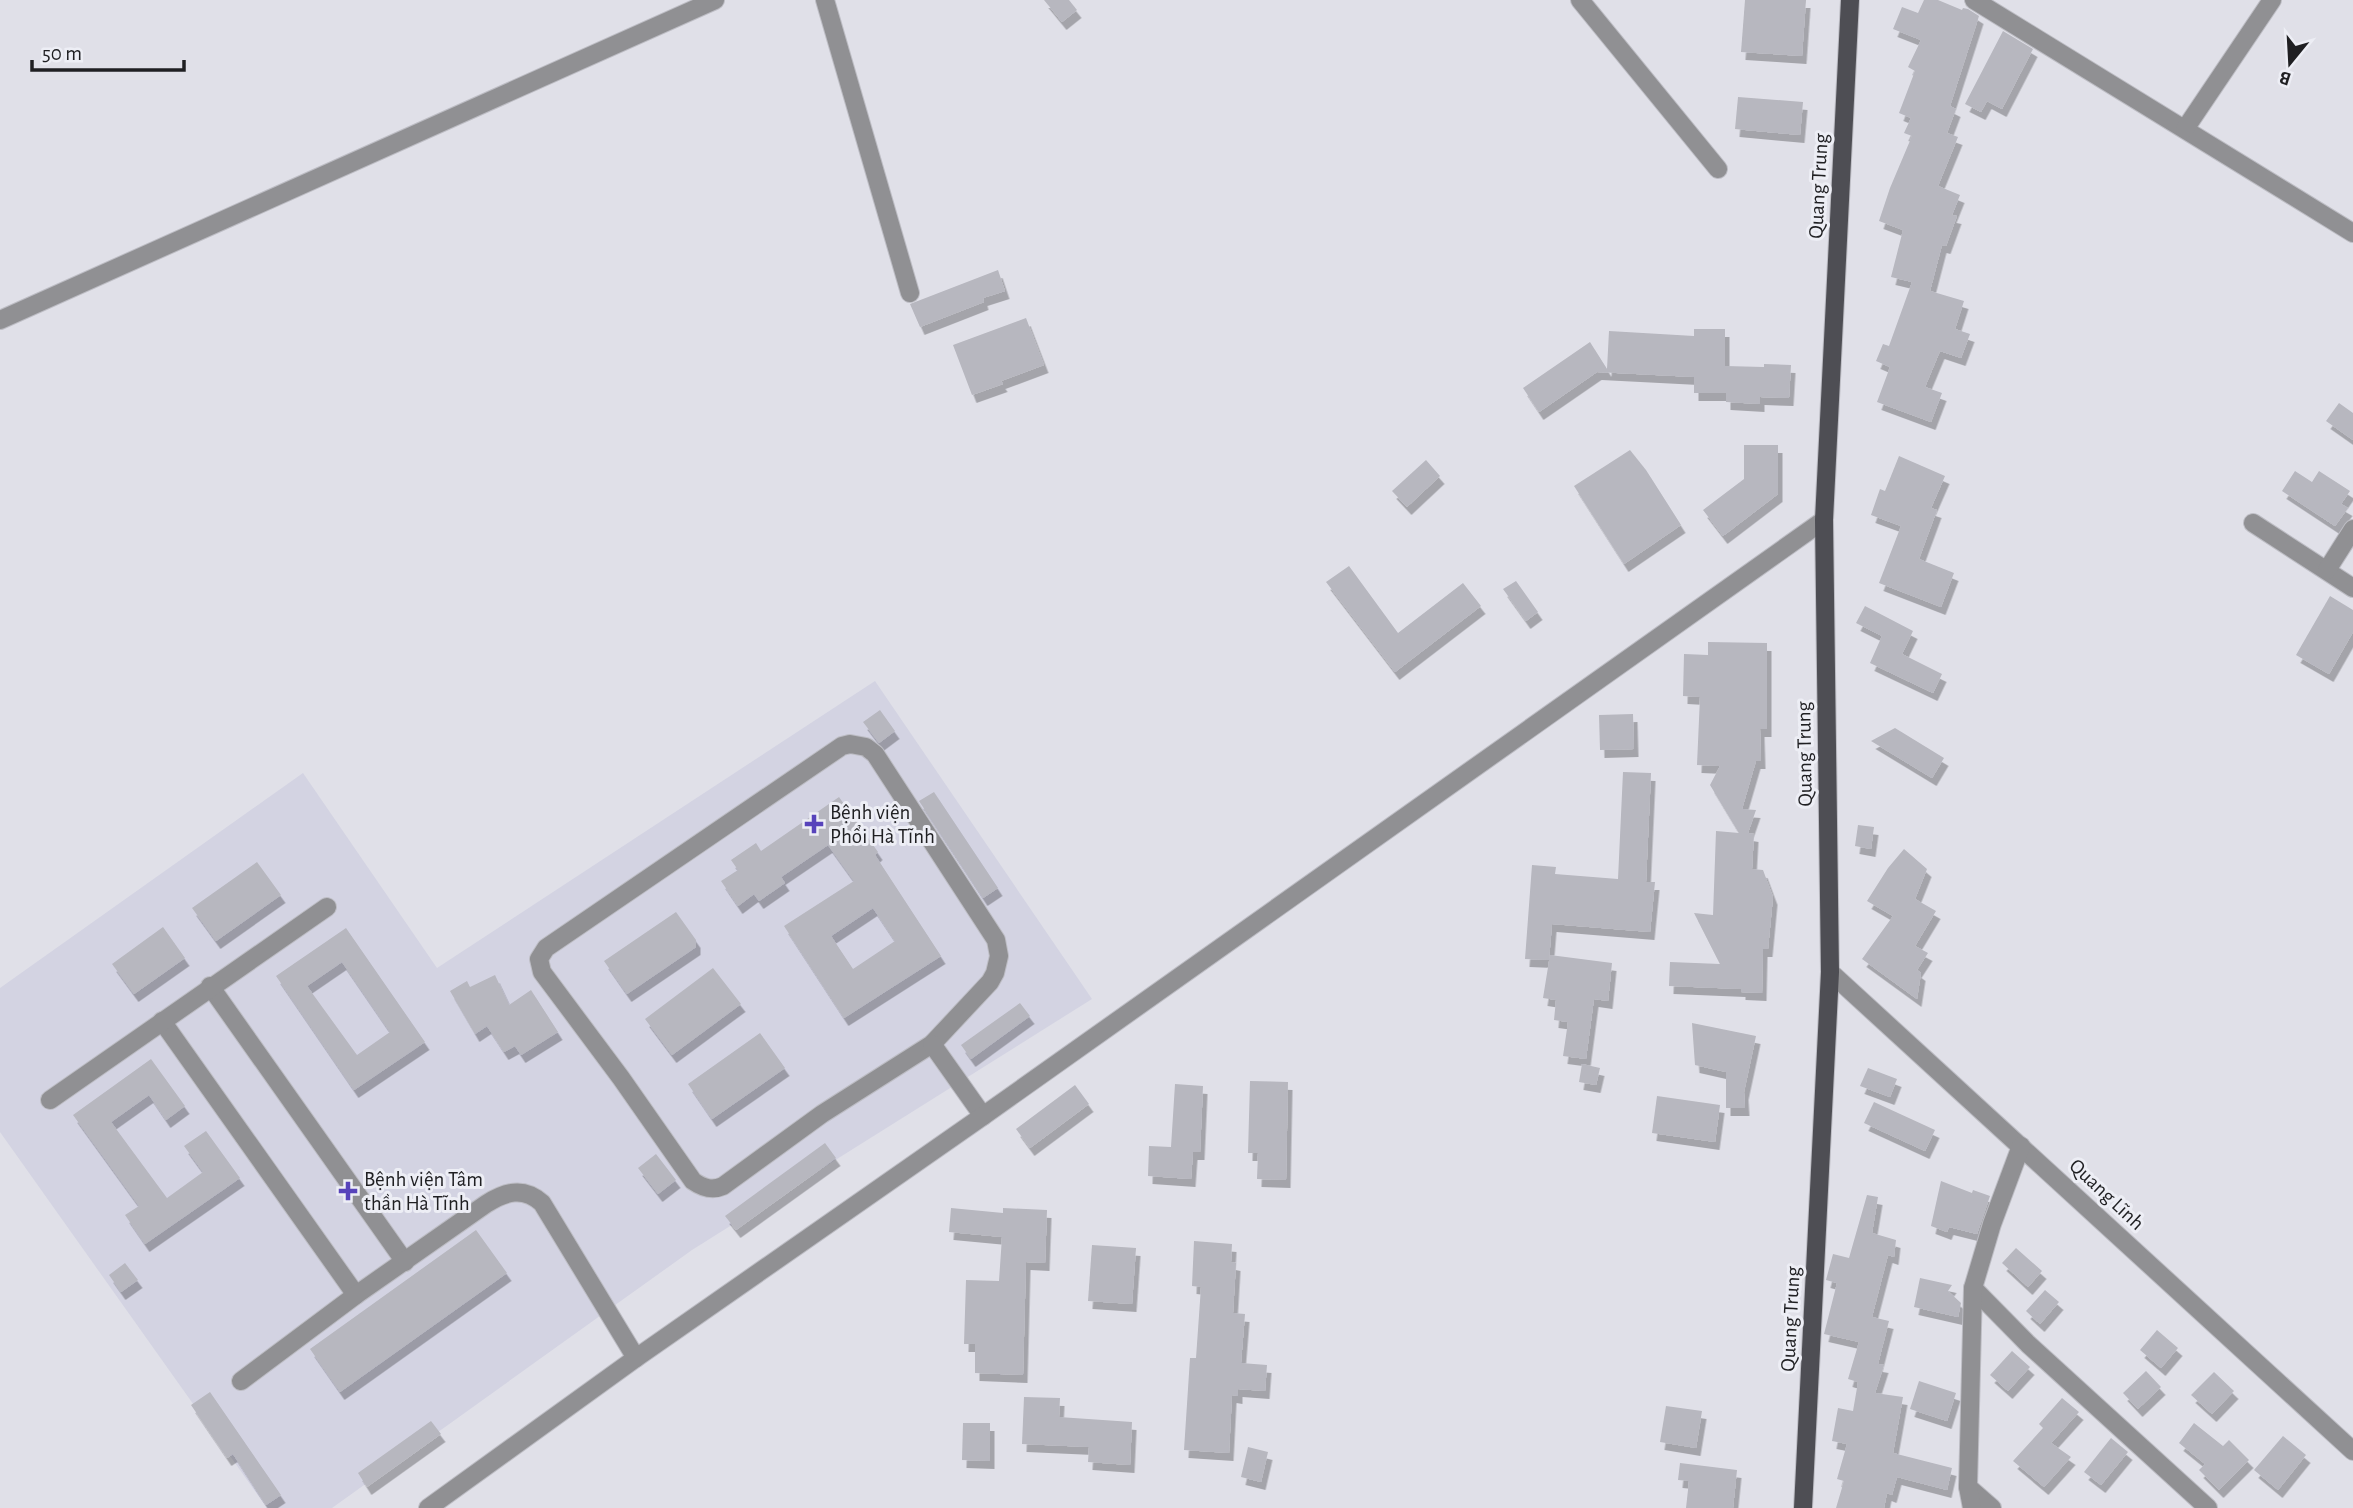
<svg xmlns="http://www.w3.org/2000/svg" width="2353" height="1508" viewBox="0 0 2353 1508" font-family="'Alegreya Sans',sans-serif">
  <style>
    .built { fill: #d3d3e2 }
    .building { fill: #b7b7bf; fill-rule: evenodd; filter: url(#shadow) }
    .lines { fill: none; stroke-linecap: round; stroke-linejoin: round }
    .minor-casing { stroke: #bdbdc4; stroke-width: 20 }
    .major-casing { stroke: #bdbdc4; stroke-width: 20 }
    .minor { stroke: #909093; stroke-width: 18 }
    .major { stroke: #4e4e54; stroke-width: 18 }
    .poi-dot { fill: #5743bb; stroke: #edeef5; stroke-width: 2.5 }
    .labels { text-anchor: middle; stroke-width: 6; stroke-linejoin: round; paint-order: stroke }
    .street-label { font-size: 21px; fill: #1f1f22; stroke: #edeef5 }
    .poi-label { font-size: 21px; fill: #1f1f22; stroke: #edeef5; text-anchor: start }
  </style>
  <defs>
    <filter id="shadow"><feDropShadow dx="4.5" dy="8" stdDeviation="0" flood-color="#0004"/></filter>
  </defs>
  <rect width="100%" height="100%" fill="#e0e0e8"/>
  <!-- built -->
  <path class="built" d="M875,681L1092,999L692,1250L332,1508H267L0,1132V988L303,773L437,968Z"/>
  <!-- building -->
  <g class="building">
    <path d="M1044,0H1069L1077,10L1062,22Z"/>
    <path d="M1745,0H1806L1802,56L1741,52Z"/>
    <path d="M1924,0H1938L1962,10L1963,8L1968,9L1979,16L1950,106L1956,109L1947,133L1958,137L1938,186L1960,195L1952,215L1957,216L1946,246L1942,245L1930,291L1964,301L1955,329L1970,334L1961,358L1940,351L1925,387L1942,393L1931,422L1877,402L1890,367L1876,361L1883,344L1889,346L1912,282L1891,277L1903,230L1879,221L1890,188L1912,136L1904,133L1911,118L1899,113L1915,71L1908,67L1921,40L1893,29L1902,7L1918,13Z"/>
    <path d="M2003,31L2033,49L2002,109L1987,101L1981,112L1965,104Z"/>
    <path d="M1738,97L1803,102L1800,135L1735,129Z"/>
    <path d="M998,270L1005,291L983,298L984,302L920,327L910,304Z"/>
    <path d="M1026,318L1044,365L1001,381L1003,384L972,395L953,345Z"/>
    <path d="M1694,329H1725V366L1764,367V364L1791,365L1789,398L1760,397V404L1726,402V393H1694V377L1597,372L1539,412L1523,388L1590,342L1607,369L1609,331L1694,336Z"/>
    <path d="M2339,403L2353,413V440L2326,421Z"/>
    <path d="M1744,445H1778V494L1723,536L1703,510L1744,479Z"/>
    <path d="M1630,450L1646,470L1681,525L1624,564L1574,486Z"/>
    <path d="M1899,456L1945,476L1931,508L1937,510L1919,559L1954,573L1941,607L1879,583L1901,526L1871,515L1880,489L1885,491Z"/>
    <path d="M1426,460L1440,476L1407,507L1392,491Z"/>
    <path d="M2295,471L2312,482L2319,471L2350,491L2341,504L2348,508L2335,526L2282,491Z"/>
    <path d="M1349,566L1398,633L1463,583L1481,606L1395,672L1326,582Z"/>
    <path d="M1516,581L1538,612L1526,621L1503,589Z"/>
    <path d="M2330,596L2353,610V632L2329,674L2296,655Z"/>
    <path d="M1865,606L1913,631L1902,654L1942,674L1933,693L1870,663L1882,636L1856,623Z"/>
    <path d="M1708,642L1767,643V729H1760L1761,761H1756L1742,809L1756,810L1748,833L1754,834L1752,869L1763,870L1773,897L1768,949H1763L1762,993L1741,992V989L1669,986L1670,962L1720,964L1694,913L1713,915L1716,831L1739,833L1710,785L1720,766L1697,765L1700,697L1683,696L1684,654L1708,655Z"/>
    <path d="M880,710L895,731L879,743L863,722Z"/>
    <path d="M1633,714L1634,749L1600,750L1599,715Z"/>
    <path d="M1895,728L1944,758L1932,778L1871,741Z"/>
    <path d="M1623,772L1651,773L1646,882H1655L1650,932L1552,924L1549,960L1525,959L1532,865L1556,867L1555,874L1618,879Z"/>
    <path d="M934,792L998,888L983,898L919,801Z"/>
    <path d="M839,797L878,852L875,855L941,956L844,1018L784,926L854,881L828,845L781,877L785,883L759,901L754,894L738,906L721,881L738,870L731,860L756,843L761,851ZM873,908L895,941L853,969L831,936Z"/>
    <path d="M1858,825L1874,827L1871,849L1855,846Z"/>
    <path d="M1904,849L1927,869L1915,899L1936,911L1915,946L1928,953L1917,970L1921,973L1917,999L1862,959L1893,916L1867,901L1888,868Z"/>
    <path d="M257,862L281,895L216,941L192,908Z"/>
    <path d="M676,912L696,940V947L627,994L604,961Z"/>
    <path d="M163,927L185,958L134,994L112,964Z"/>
    <path d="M346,928L425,1042L354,1090L276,976ZM342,962L390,1032L357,1055L307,986Z"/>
    <path d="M1550,955L1612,963L1608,1001L1594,999L1586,1059L1563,1056L1568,1022L1554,1020L1556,1000L1543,998Z"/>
    <path d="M713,968L741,1004L672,1055L645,1019Z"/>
    <path d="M495,975L509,1005L531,990L558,1032L521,1055L515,1046L504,1052L487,1026L475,1034L450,991L467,981L470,987Z"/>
    <path d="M1020,1003L1030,1016L971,1059L961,1045Z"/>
    <path d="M1692,1023L1756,1036L1744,1092L1745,1108H1726V1072L1695,1065Z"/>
    <path d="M760,1033L785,1068L712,1119L688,1084Z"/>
    <path d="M151,1059L185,1106L166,1120L149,1095L111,1122L167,1198L203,1172L184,1146L206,1131L240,1178L145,1244L125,1215L139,1206L73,1115Z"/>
    <path d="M1582,1064L1600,1068L1596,1085L1579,1082Z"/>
    <path d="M1868,1068L1897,1079L1890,1097L1860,1086Z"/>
    <path d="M1250,1081L1288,1082L1286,1180L1257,1179L1258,1153H1248Z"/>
    <path d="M1175,1084L1203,1086L1200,1152H1193L1191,1179L1148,1176L1149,1146L1171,1147Z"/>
    <path d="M1075,1085L1089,1104L1030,1148L1016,1129Z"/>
    <path d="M1657,1096L1720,1105L1715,1142L1652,1133Z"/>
    <path d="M1874,1102L1935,1130L1925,1151L1864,1123Z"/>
    <path d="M825,1143L836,1158L736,1230L725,1216Z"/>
    <path d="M656,1154L676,1180L658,1194L638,1168Z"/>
    <path d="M1941,1181L1972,1193L1973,1190L1990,1196L1977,1234L1949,1227L1947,1232L1931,1226Z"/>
    <path d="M1867,1195L1878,1197L1872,1233L1896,1240L1894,1257L1888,1255L1872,1317L1889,1321L1878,1364L1884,1365L1875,1393L1903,1397L1893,1453L1952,1468L1947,1490L1897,1477L1892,1495L1887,1493L1884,1508H1836L1844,1481L1837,1479L1847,1444L1832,1441L1838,1408L1853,1411L1858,1382L1848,1379L1859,1342L1824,1334L1837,1283L1826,1280L1833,1254L1849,1258Z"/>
    <path d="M951,1208L1003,1213V1208L1047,1210L1045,1263L1026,1262L1023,1375L975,1373V1344H964L966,1280L999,1281L1002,1237L949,1232Z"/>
    <path d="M476,1230L507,1273L340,1392L310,1349Z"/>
    <path d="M1194,1241L1232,1244L1231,1262L1236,1263L1233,1313L1245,1314L1241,1363L1267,1365L1265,1391L1238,1389V1396L1232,1395L1229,1453L1184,1450L1190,1358H1196L1201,1287L1192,1286Z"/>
    <path d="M1092,1245L1136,1248L1132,1304L1088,1301Z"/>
    <path d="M2016,1248L2042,1271L2028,1287L2002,1263Z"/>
    <path d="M125,1263L138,1280L121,1292L109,1275Z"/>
    <path d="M1920,1278L1952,1285L1948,1291L1961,1303L1958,1317L1914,1307Z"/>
    <path d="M2045,1290L2059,1302L2040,1324L2026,1311Z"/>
    <path d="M2157,1330L2178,1348L2161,1368L2140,1350Z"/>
    <path d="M2012,1351L2030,1367L2008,1391L1990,1375Z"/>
    <path d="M2146,1371L2161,1387L2138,1409L2123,1393Z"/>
    <path d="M2214,1372L2234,1391L2212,1414L2191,1395Z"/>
    <path d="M1919,1381L1956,1393L1947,1421L1910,1409Z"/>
    <path d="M210,1392L281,1495L266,1505L233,1454L227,1458L191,1405Z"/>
    <path d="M1024,1397L1060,1398L1059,1417L1132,1422L1130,1465L1088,1462L1089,1447L1022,1444Z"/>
    <path d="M2062,1398L2079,1412L2051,1443L2071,1457L2044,1487L2013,1461L2043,1428L2039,1424Z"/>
    <path d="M1666,1406L1702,1411L1696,1448L1660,1442Z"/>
    <path d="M431,1421L441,1434L367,1487L358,1473Z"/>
    <path d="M963,1423H990V1461L962,1460Z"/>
    <path d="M2194,1423L2223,1446L2229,1440L2249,1460L2219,1490L2199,1470L2205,1464L2179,1443Z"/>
    <path d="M2283,1436L2306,1455L2278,1490L2254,1470Z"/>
    <path d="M2111,1438L2128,1452L2101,1485L2084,1472Z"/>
    <path d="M1248,1447L1268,1452L1261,1482L1241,1477Z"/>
    <path d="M1680,1463L1737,1470L1733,1508H1686L1689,1481L1678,1480Z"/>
  </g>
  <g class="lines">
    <!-- minor casing -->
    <g class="minor-casing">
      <g id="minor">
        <path d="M825,0L910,293"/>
        <path d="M1580,0L1718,169"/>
        <path d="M1974,0L2353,233"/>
        <path d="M2185,129L2272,0"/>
        <path d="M0,320L715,0"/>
        <path d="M2253,523L2353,588"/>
        <path d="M2327,570L2353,529"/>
        <path d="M850,744L866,747L875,754L996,940L999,956L995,973L990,982L932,1044L822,1114L723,1186C712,1191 703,1188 693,1181L621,1078L542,972L539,959L546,948L842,746Z"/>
        <path d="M1830,972L2353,1451"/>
        <path d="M210,986L405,1262"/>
        <path d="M162,1021L356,1295"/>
        <path d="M932,1044L983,1116"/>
        <path d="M50,1100L327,907"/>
        <path d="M1973,1288L2028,1344L2208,1508"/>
        <path d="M241,1381L356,1295L486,1204C505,1192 523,1186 542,1203L636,1358"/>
        <path d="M1968,1487L1992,1508"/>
        <path d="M428,1508L636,1358L983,1116L1824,520"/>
        <path d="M1972,1508L1968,1487L1973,1288L1992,1224L2021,1146"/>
      </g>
    </g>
    <!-- major casing -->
    <g class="major-casing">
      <path id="major" d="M1803,1508L1830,972L1824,520L1850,0"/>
    </g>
    <!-- minor -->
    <use href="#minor" class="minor"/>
    <!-- major -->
    <use href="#major" class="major"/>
  </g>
  <!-- markers -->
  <g class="poi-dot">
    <path d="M810.5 813.5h7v7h7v7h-7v7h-7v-7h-7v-7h7z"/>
    <path d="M344.5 1180.5h7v7h7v7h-7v7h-7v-7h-7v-7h7z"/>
  </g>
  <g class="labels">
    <!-- street labels -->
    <g class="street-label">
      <text transform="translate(1818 186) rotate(-87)" y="7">Quang Trung</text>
      <text transform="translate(1804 754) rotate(-91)" y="7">Quang Trung</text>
      <text transform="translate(2107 1194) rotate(43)" y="7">Quang Lĩnh</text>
      <text transform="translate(1790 1319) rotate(-87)" y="7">Quang Trung</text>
    </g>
    <!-- poi labels -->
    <g class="poi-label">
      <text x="830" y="819">Bệnh viện<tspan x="830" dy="24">Phổi Hà Tĩnh</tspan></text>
      <text x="364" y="1186">Bệnh viện Tâm<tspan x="364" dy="24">thần Hà Tĩnh</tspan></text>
    </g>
  </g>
  <!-- north arrow -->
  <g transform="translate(2290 63) rotate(198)" stroke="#edeef5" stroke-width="5" paint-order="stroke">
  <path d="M0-5L12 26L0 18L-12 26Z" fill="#1f1f22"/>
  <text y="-10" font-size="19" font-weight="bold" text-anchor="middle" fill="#1f1f22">B</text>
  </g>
  <!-- scale -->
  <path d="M32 60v10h152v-10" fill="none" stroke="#1f1f22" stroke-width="3.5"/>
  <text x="42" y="60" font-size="21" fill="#1f1f22" stroke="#edeef5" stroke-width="5" paint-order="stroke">50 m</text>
</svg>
